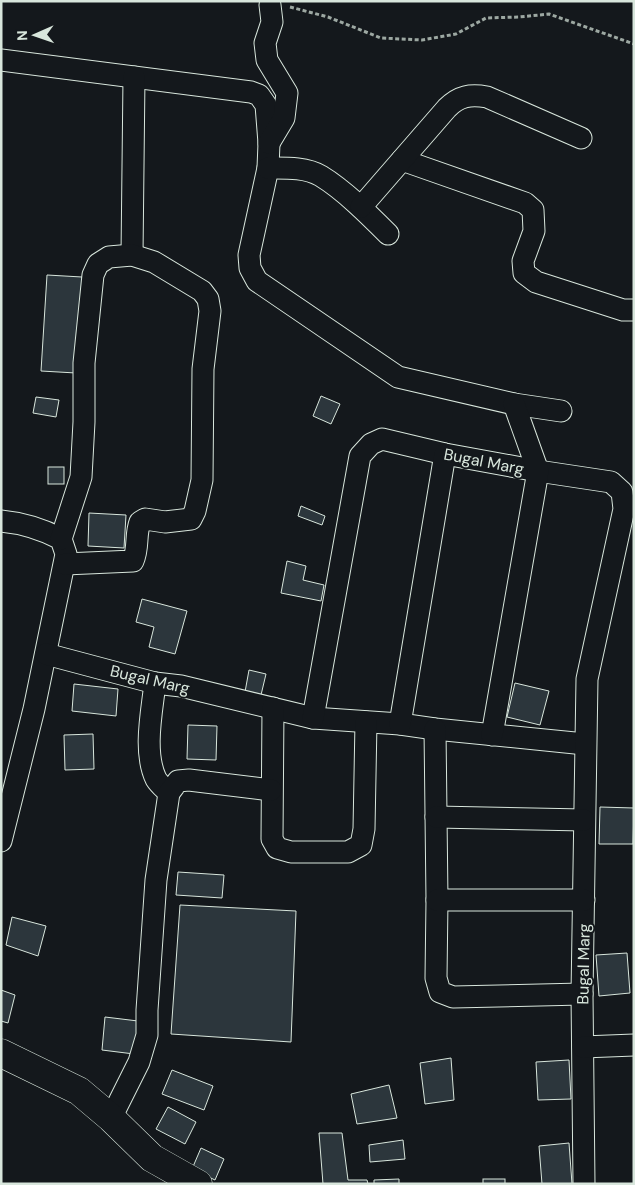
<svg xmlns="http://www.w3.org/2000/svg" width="635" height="1185" viewBox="0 0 635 1185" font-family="'DM Sans',sans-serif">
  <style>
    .building { fill: #2c363c; stroke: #d8e6dc }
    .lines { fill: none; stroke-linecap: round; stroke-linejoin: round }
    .minor-casing { stroke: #d8e6dc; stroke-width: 23 }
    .major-casing { stroke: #d8e6dc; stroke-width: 29 }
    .path { stroke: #9da8a2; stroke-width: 3; stroke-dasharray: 4 2.5; stroke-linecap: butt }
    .minor { stroke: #14181c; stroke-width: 21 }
    .major { stroke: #14181c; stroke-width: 28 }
    .labels { text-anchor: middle; stroke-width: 4; stroke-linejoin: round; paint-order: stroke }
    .street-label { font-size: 16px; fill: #d8e6dc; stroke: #14181c }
  </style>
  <rect width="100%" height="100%" fill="#14181c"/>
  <!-- building -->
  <g class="building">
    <path d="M47,275L82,277L76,373L41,371Z"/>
    <path d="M321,396L340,404L331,424L313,416Z"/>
    <path d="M36,397L59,400L56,417L33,413Z"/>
    <rect x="48" y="467" width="16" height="17"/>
    <path d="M301,506L325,516L322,525L298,516Z"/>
    <path d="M89,513L126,515L124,548L88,546Z"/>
    <path d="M287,561L306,566L303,580L324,585L321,601L281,593Z"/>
    <path d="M142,599L187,611L175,654L149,647L154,627L136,622Z"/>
    <path d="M249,670L266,674L261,695L245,692Z"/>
    <path d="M515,683L549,691L540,725L507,717Z"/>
    <path d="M74,684L118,689L116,716L72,711Z"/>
    <path d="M188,725L217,726L216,760L187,759Z"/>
    <path d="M93,734L94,769L65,770L64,735Z"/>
    <path d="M600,807L634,808L633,844H599Z"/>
    <path d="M178,872L224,875L222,898L176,895Z"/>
    <path d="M180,905L296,911L291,1042L171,1034Z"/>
    <path d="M12,917L46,926L38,956L6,945Z"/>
    <path d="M627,953L630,993L599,996L596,955Z"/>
    <path d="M1,990L15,995L8,1023L1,1021Z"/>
    <path d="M105,1017L138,1021L134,1054L102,1050Z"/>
    <path d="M451,1058L454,1100L425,1104L420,1063Z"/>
    <path d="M569,1060L571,1099L538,1100L536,1062Z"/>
    <path d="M172,1070L213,1086L204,1110L162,1094Z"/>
    <path d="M389,1085L397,1118L357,1124L351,1094Z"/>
    <path d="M168,1107L196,1122L185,1144L156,1129Z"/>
    <path d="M319,1133H342L348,1180H367L368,1184H323Z"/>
    <path d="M403,1140L405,1159L370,1162L369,1145Z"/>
    <path d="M569,1143L572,1184H542L539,1146Z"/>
    <path d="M201,1148L224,1159L215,1180L192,1169Z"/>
    <path d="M399,1179V1184H374V1180Z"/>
    <rect x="483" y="1179" width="22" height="5"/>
  </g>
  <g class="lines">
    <!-- minor casing -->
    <g class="minor-casing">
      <g id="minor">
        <path d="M1,60L251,92L259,95L266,105L269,143L268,168L249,255L250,268L257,281L398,377L514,404L561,411"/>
        <path d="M269,143L284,118L287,93L267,60L265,43L272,22L270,5"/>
        <path d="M402,160L525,203L533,210L534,231L523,261L524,273L536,282L623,310H634"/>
        <path d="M268,168C285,168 306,167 321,176C344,190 369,215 388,234"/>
        <path d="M361,207L447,108C459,96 470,94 487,97L581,138"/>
        <path d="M132,255L134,77"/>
        <path d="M1,521C22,523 42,529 61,539L66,554L34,709L1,841"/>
        <path d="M61,539L81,477L84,422V363L93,275L98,264L109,257L132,255L154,262L202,291L208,299L210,311L203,369L202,480L195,511L191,519L165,522L145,519L140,522C135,535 139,548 133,561L65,564"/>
        <path d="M46,654L155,683L181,686L313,718L400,724L435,729L585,744"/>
        <path d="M155,683C152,711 143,752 156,779C159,784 165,789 169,793"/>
        <path d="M273,708L272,839L277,848L291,852H348L361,845L364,829L366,722"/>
        <path d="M313,718L360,456L371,444L382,439L445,454L538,471L611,482L622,492L624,509L587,679L582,994L584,1184"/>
        <path d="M400,724L445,454"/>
        <path d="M435,729L437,900L436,978L440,992L453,997L582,994"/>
        <path d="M492,735L538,471L514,404"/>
        <path d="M436,817L584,820"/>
        <path d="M437,900H584"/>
        <path d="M583,1047L634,1045"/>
        <path d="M111,1118L139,1062L147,1035V1010L156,880L169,793L178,781L189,780L271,790"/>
      </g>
    </g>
    <!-- major casing -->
    <g class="major-casing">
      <path id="major" d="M1,1053L79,1091L111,1118L152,1158L198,1184"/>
    </g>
    <!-- path -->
    <path class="path" d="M290,7L328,17L381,38L422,40L456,34L486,18L519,17L549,14L634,44"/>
    <!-- minor -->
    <use href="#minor" class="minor"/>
    <!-- major -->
    <use href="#major" class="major"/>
  </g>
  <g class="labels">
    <!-- street labels -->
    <g class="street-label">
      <text transform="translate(484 461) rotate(11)" y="6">Bugal Marg</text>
      <text transform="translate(150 679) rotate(13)" y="6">Bugal Marg</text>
      <text transform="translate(583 964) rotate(-89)" y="6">Bugal Marg</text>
    </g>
  </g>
  <!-- border -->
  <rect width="635" height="1185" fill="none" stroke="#d8e6dc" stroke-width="5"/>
  <!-- north arrow -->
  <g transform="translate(35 35) rotate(268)" stroke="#14181c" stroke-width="4" paint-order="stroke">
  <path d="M0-4L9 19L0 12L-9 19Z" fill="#d8e6dc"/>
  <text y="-8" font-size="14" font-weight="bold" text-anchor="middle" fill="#d8e6dc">N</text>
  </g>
</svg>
